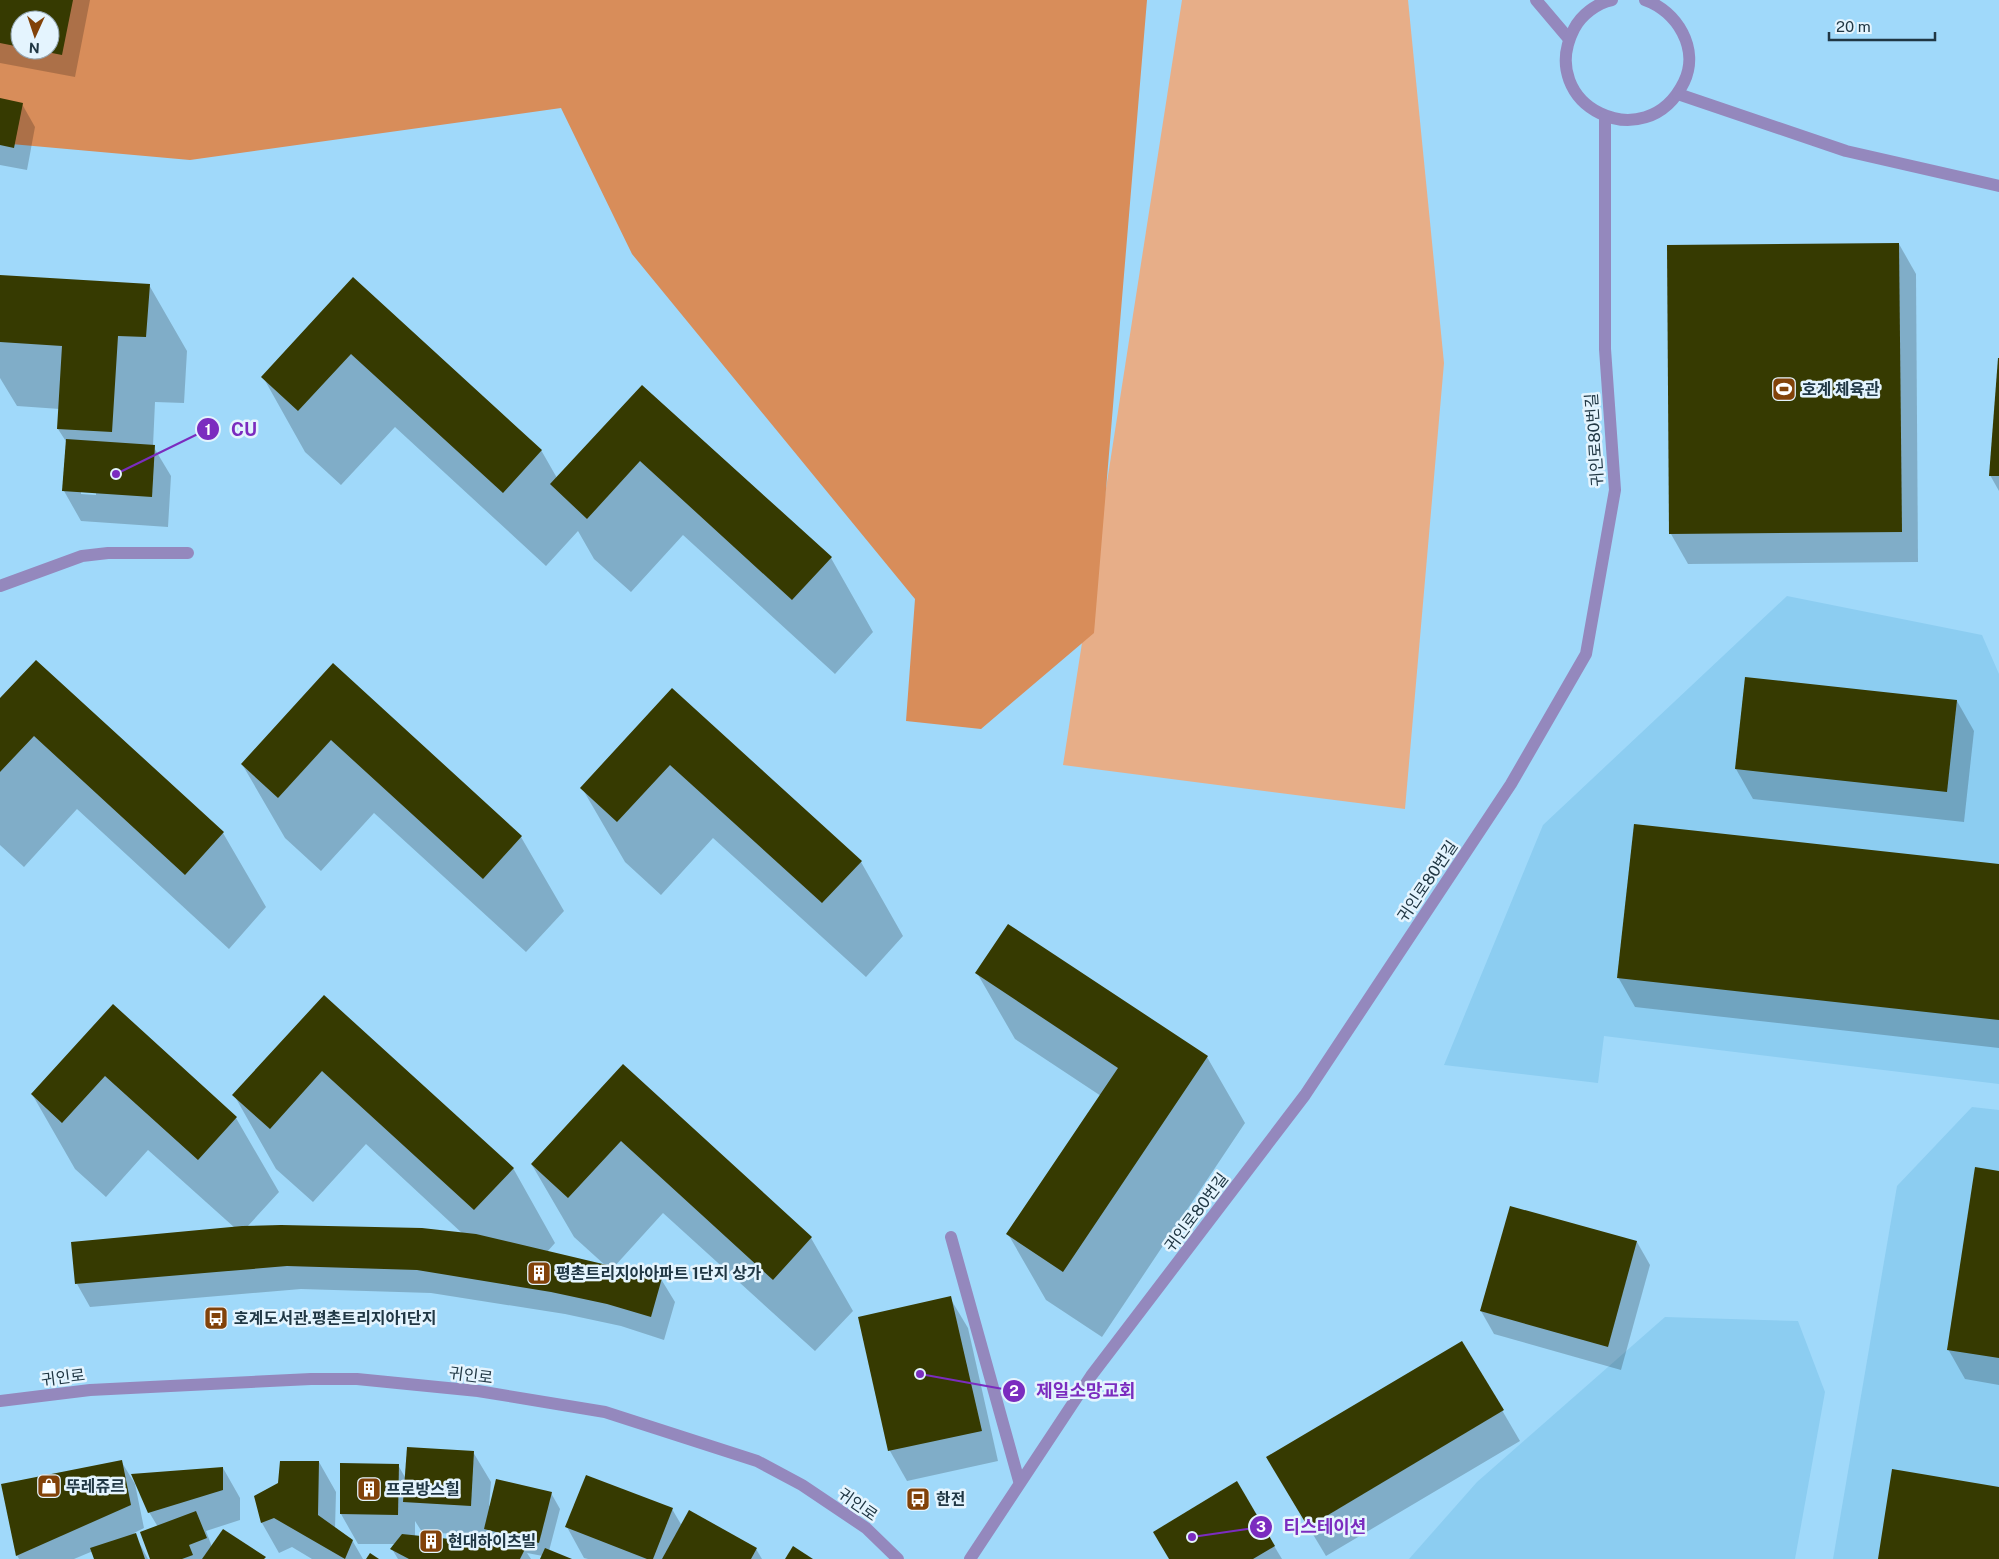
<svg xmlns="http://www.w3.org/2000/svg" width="1999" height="1559" viewBox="0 0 1999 1559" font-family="'Public Sans','Noto Sans KR',sans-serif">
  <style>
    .built { fill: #8ccdf1 }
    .green { fill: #e7ae88 }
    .forest { fill: #d88d5a; fill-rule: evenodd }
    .shadow { fill: #0003; fill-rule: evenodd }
    .building { fill: #363a01 }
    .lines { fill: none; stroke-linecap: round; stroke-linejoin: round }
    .minor { stroke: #9488bd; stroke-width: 12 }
    .labels { text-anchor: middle; stroke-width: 5; stroke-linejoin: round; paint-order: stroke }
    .poi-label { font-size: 16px; font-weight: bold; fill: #203744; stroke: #e4f4fe; text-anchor: start }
    .street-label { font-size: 16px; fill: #203744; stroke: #e4f4fe }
    .leader { fill: none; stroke: #7b2cbf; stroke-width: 2 }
    .callout-dot { fill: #7b2cbf; stroke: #e4f4fe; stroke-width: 2 }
    .mark-label { font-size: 15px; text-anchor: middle; font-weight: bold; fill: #fff }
    .callout-label { font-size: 18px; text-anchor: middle; font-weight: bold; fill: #7b2cbf; stroke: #e4f4fe; stroke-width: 5; stroke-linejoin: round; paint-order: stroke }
  </style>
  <rect width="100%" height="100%" fill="#a0d9fa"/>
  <!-- built -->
  <g class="built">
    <path d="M1787,596L1982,635L1999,674V1084L1604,1036L1598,1083L1444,1065L1543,825Z"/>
    <path d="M1972,1107L1999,1110V1559H1833L1897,1186Z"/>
    <path d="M1665,1317L1798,1321L1825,1392L1795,1559H1409L1477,1482Z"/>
  </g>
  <!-- green -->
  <path class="green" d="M1182,0H1408L1444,363L1405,809L1063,765Z"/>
  <!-- forest -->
  <path class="forest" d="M0,0H1147L1094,633L981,729L906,721L915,599L632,254L561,108L190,160L0,143ZM20,20H50V50H20Z"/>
  <!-- shadow -->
  <g class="shadow">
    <path d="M0,0H90L75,77L0,63ZM20,20H50V50H20Z"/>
    <path d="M0,99L22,104L35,127L27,170L0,165Z"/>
    <path d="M1899,244L1916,274L1918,562L1688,564L1671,534Z"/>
    <path d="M0,276L149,285L187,351L184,403L155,402L153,446L171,476L168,527L81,521L64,491L67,443L58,429L60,409L17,406L0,378ZM81,491L96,492V495L81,494Z"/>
    <path d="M354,279L541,450L557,478L642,387L831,558L873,632L835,674L683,535L631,592L594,559L578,531L546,566L395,427L341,485L305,452L263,377Z"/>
    <path d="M1999,356V491L1990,475Z"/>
    <path d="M36,661L223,833L266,907L229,949L77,809L24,867L0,845V700Z"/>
    <path d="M333,665L521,837L564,911L526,952L374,813L321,871L285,838L242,764Z"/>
    <path d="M672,690L861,862L903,936L866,977L713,838L661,895L625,862L582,788Z"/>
    <path d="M1957,701L1974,731L1964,822L1753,799L1736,769Z"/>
    <path d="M1999,865V1048L1635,1007L1618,977Z"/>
    <path d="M977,973L1207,1057L1245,1123L1102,1337L1046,1300L1008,1234L1101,1096L1015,1039Z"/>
    <path d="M324,996L513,1168L555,1243L547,1252L606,1266L574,1237L532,1165L623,1066L811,1238L853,1311L815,1351L663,1213L613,1268L661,1279L675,1302L664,1340L621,1326L565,1314L431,1293L301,1289L90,1307L77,1284L235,1228L148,1150L106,1197L75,1169L32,1094L113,1006L236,1118L279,1192L247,1227L463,1234L366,1144L313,1202L276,1169L234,1095Z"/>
    <path d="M1999,1172V1385L1965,1379L1948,1349Z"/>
    <path d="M1637,1242L1650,1265L1621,1370L1494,1334L1481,1311Z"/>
    <path d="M950,1298L968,1328L998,1461L907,1481L890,1451L859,1318Z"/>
    <path d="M1462,1342L1520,1441L1326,1556L1285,1488Z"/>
    <path d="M473,1452L491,1482L489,1506L551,1493L560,1509L549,1551L569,1559H542L543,1556L527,1553L531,1559H398L392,1549L396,1544H358L341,1514V1465H398L406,1479ZM415,1521L422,1532L489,1536L495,1545L415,1537Z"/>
    <path d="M121,1461L135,1484L144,1528L134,1533L148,1559H95L93,1551L74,1559H19L17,1555Z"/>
    <path d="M319,1462L336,1492L335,1529L352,1540L363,1559H312L292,1547L279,1553L262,1523L255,1496Z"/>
    <path d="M223,1468L240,1498V1520L206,1531L212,1547L265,1559H152L158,1527L149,1512Z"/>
    <path d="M1236,1483L1282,1559H1170Z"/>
    <path d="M672,1509L682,1526L756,1549L762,1559H588L584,1558L567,1527Z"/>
  </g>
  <!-- building -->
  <g class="building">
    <path d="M0,0H73L62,55L42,51L50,50V20H20V47L0,43Z"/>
    <path d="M0,98L23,103L14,148L0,145Z"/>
    <path d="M1899,243L1902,532L1669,534L1667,245Z"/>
    <path d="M0,275L150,284L146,337L118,336L112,432L57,429L62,346L0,342Z"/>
    <path d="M353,277L542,450L503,493L351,354L298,411L261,377Z"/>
    <path d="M1998,358H1999V476H1989Z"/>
    <path d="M642,385L832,557L792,600L640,461L587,519L550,484Z"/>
    <path d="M66,439L155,445L152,497L62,491Z"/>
    <path d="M36,660L224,832L185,875L34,736L0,772V698Z"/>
    <path d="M333,663L522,836L483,879L331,740L278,798L241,764Z"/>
    <path d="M1745,677L1957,700L1947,792L1735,769Z"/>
    <path d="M672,688L862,861L822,903L670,765L617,822L580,788Z"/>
    <path d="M1634,824L1999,864V1020L1617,978Z"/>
    <path d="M1008,924L1208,1056L1063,1272L1006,1234L1118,1068L975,973Z"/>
    <path d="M324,995L514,1168L474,1210L322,1071L270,1129L232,1095Z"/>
    <path d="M113,1004L237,1117L198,1160L105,1076L62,1123L31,1094Z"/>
    <path d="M623,1064L812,1237L773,1280L621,1141L568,1198L531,1164Z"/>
    <path d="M1975,1167L1999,1171V1358L1947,1350Z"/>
    <path d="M1510,1206L1637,1241L1608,1347L1480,1311Z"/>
    <path d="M281,1225L422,1228L476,1234L662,1278L651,1317L607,1304L551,1292L417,1270L287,1266L75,1284L71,1242L242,1226Z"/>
    <path d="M951,1296L982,1431L888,1451L858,1317Z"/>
    <path d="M1462,1341L1504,1410L1308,1527L1266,1457Z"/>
    <path d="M407,1447L474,1451L471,1506L403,1502Z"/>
    <path d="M122,1460L131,1505L16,1556L1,1484Z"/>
    <path d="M280,1461H319L318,1515L353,1540L345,1559L274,1518L261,1523L254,1496L278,1483Z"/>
    <path d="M340,1463L399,1464L398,1515L340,1514Z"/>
    <path d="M223,1467V1490L148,1513L131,1474Z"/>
    <path d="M1892,1469L1999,1487V1559H1878Z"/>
    <path d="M586,1475L673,1508L653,1559H647L565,1527Z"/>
    <path d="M496,1479L552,1492L539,1543L484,1529Z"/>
    <path d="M1237,1481L1275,1546L1253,1559H1169L1153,1532Z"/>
    <path d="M689,1510L757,1548L751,1559H662Z"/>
    <path d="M196,1511L207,1538L189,1545L193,1555L182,1559H150L140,1532Z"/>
    <path d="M223,1529L266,1557L264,1559H202Z"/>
    <path d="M136,1533L145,1559H94L90,1548Z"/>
    <path d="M402,1534L526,1547L520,1559H409L390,1549Z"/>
    <path d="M793,1546L813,1559H785Z"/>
    <path d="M545,1548L572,1559H540Z"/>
    <path d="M370,1553L379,1559H366Z"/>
  </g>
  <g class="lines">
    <!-- minor -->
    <g class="minor">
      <path d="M1536,0L1569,39"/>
      <path d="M1612,0C1597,3 1581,15 1574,29C1535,105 1646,160 1684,82C1700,49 1677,11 1645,0"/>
      <path d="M1678,94L1846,151L1999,186"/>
      <path d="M0,586L82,556L108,553H188"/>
      <path d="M951,1237L1019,1481"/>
      <path d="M0,1401L90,1390L311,1379H357L478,1391L605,1412L757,1461L802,1485L866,1528L898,1559"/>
      <path d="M970,1559L1091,1376L1305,1095L1511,784L1586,654L1615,490L1605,349V116"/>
    </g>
  </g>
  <!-- icons -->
  <defs>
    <g id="stadium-square" transform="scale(1.25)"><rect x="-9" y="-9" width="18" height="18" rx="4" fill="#824209" stroke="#e4f4fe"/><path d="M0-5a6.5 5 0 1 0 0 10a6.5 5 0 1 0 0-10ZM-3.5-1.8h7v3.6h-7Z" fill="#fff"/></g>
    <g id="building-square" transform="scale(1.25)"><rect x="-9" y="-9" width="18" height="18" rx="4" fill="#824209" stroke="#e4f4fe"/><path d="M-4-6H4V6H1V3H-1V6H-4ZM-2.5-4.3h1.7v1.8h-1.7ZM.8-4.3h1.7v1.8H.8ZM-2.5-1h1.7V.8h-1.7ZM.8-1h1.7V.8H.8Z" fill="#fff"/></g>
    <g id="bus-square" transform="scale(1.25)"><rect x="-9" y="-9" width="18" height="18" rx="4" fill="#824209" stroke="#e4f4fe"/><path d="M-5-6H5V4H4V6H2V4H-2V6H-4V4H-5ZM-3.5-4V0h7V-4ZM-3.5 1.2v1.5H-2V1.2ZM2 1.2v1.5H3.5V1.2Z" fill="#fff"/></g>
    <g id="shop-square" transform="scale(1.25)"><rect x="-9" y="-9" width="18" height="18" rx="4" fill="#824209" stroke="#e4f4fe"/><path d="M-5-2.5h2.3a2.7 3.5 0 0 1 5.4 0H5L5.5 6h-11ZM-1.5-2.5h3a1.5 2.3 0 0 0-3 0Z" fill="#fff"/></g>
  </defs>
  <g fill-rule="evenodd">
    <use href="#stadium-square" x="1784" y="389"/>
    <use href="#building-square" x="539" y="1273"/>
    <use href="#bus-square" x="216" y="1318"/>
    <use href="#shop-square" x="49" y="1486"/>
    <use href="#building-square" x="369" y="1489"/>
    <use href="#bus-square" x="918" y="1499"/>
    <use href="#building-square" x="431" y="1541"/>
  </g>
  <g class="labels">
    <!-- poi labels -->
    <g class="poi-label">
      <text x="1802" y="395">호계 체육관</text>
      <text x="556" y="1279">평촌트리지아아파트 1단지 상가</text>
      <text x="234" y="1324">호계도서관.평촌트리지아1단지</text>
      <text x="66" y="1492">뚜레쥬르</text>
      <text x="386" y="1495">프로방스힐</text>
      <text x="936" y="1505">한전</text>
      <text x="448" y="1547">현대하이츠빌</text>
    </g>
    <!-- street labels -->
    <g class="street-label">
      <text transform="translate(1594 440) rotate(-94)" y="6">귀인로80번길</text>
      <text transform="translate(1427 881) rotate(-56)" y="6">귀인로80번길</text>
      <text transform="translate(1196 1212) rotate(-53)" y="6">귀인로80번길</text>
      <text transform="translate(471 1375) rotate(7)" y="6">귀인로</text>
      <text transform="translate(63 1377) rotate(-7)" y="6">귀인로</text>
      <text transform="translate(858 1504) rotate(35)" y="6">귀인로</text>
    </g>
  </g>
  <!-- callouts -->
  <path class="leader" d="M116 474L208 429M920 1374L1014 1391M1192 1537L1261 1527"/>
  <g class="callout-dot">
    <circle cx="116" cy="474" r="5"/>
    <circle cx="920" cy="1374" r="5"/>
    <circle cx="1192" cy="1537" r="5"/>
    <circle cx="208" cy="429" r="12"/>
    <circle cx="1014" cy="1391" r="12"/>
    <circle cx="1261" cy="1527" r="12"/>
  </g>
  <g class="mark-label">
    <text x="208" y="435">1</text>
    <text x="1014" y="1396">2</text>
    <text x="1261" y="1532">3</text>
  </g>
  <g class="callout-label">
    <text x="244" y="436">CU</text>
    <text x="1086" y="1397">제일소망교회</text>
    <text x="1325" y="1533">티스테이션</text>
  </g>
  <!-- north arrow -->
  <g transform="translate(35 35) rotate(183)"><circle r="24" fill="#e4f4fe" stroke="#96a8b4"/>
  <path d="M0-4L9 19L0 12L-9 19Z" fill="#824209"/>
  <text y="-8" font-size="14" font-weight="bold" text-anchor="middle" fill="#203744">N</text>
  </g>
  <!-- scale -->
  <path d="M1829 32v8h106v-8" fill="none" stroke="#203744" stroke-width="2.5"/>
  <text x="1836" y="32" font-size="15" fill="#203744" stroke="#e4f4fe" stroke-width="4" paint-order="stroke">20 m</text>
</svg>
